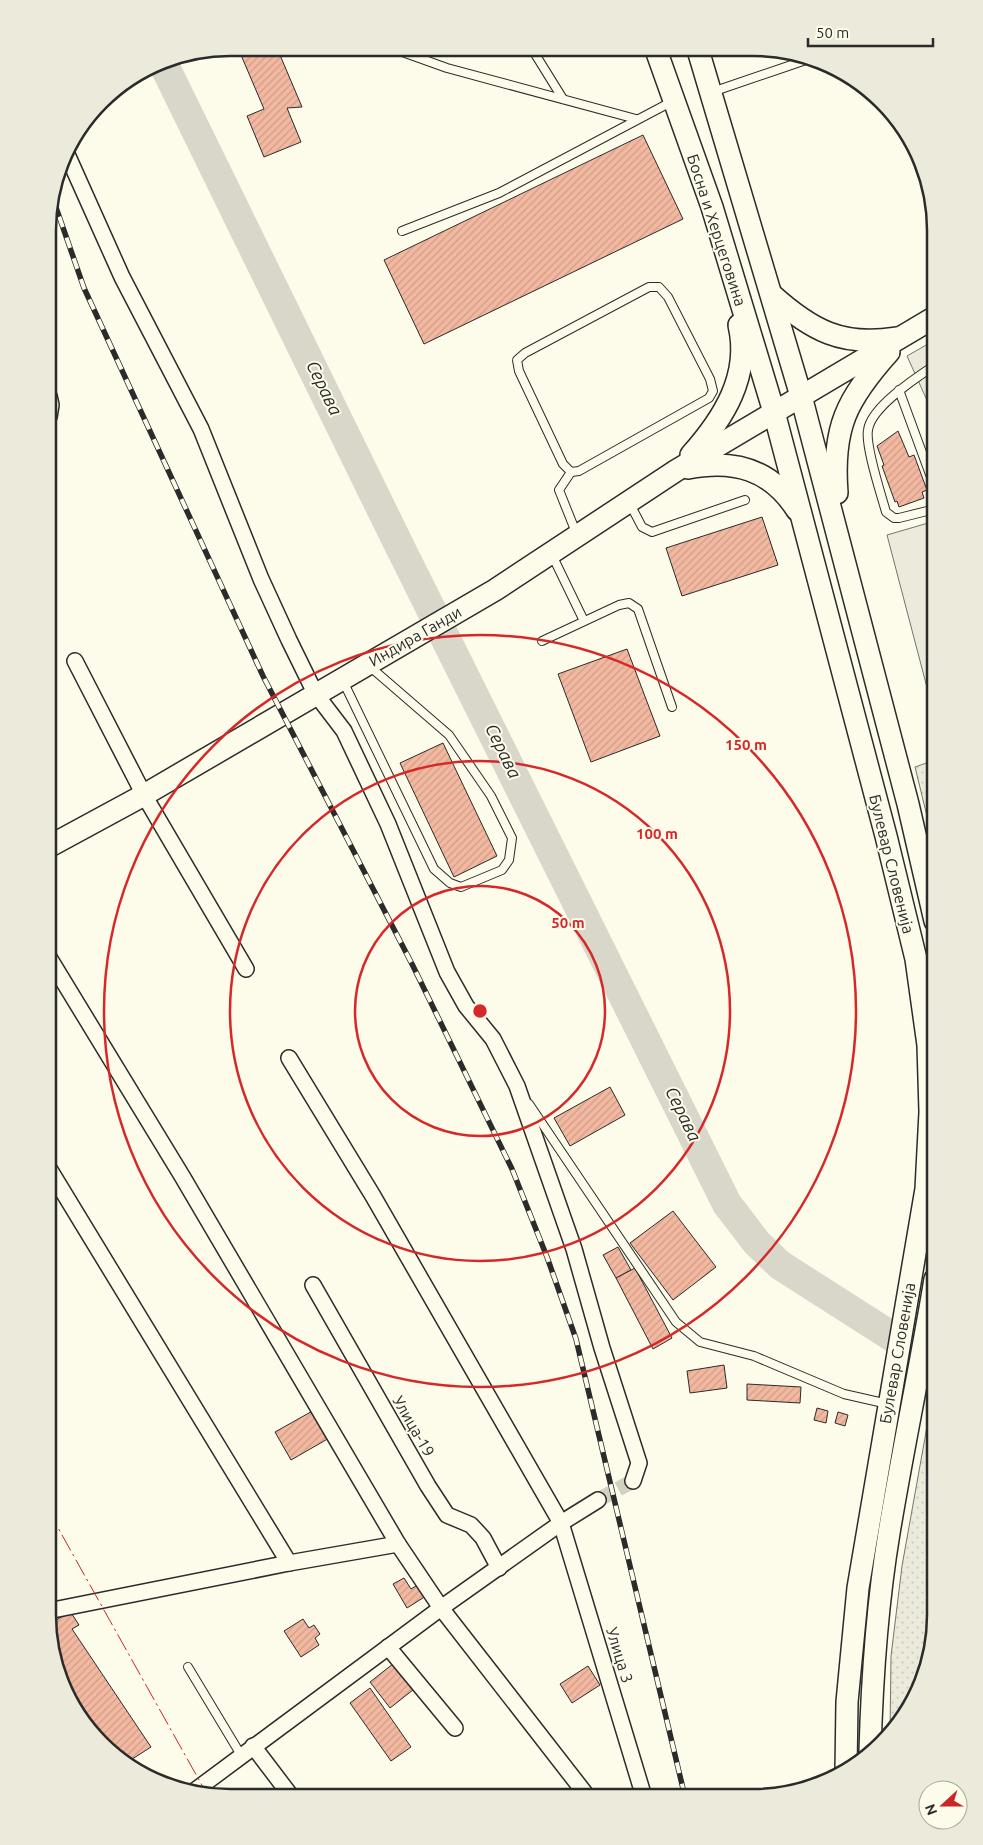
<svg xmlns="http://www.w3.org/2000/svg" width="983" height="1845" viewBox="0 0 983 1845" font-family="Ubuntu,sans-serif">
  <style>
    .green { fill: url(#green-dots); stroke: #74746e }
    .parking { fill: #eceadb; stroke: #74746e }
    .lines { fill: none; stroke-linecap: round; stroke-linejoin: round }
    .river { stroke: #d8d7c9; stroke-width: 30 }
    .building { fill: url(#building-hatch); stroke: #2b2b2b }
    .street-tunnel { stroke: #d3d1c4; stroke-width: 15; stroke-dasharray: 15 8; stroke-linecap: butt }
    .lane-casing { stroke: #2b2b2b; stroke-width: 10 }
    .street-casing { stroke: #2b2b2b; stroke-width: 18 }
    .secondary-casing { stroke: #2b2b2b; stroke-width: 24 }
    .path { stroke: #6a6964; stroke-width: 3; stroke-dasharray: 4 2.5; stroke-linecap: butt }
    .lane { stroke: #fdfbea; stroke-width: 8 }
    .street { stroke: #fdfbea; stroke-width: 15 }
    .secondary { stroke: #fdfbea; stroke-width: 21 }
    .rail-casing { stroke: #2b2b2b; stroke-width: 5.5 }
    .rail { stroke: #fdfbea; stroke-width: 4; stroke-dasharray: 11; stroke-linecap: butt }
    .power { stroke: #c62828; stroke-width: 1; stroke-dasharray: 18 4 2.5 4; stroke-linecap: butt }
    .ring { fill: none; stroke: #d62828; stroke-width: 2.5 }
    .labels { text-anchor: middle; stroke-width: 4; stroke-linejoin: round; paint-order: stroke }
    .street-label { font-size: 16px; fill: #2b2b2b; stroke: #fdfbea }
    .water-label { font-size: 18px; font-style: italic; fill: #2b2b2b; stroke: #fdfbea }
    .rim { fill: none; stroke: #2b2b2b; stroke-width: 2.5 }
    .centre { fill: #d62828; stroke: #fdfbea; stroke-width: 2.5 }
    .ring-label { font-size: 15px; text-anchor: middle; font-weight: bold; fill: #d62828; stroke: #fdfbea; stroke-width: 4; stroke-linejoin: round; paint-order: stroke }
  </style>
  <defs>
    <pattern id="green-dots" width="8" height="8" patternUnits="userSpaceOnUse" patternTransform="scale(1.25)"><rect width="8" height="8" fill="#ecebdb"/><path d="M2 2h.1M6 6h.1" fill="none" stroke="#cbcabc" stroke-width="1.8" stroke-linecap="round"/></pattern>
    <pattern id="building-hatch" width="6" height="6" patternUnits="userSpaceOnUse" patternTransform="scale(1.25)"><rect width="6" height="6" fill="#f2b8a0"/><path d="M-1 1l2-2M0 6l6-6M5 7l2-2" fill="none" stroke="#d09e8a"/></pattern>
  </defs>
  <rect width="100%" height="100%" fill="#fdfbea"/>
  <!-- green -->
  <g class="green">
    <path d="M935,760V849L915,767Z"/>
    <path d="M935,1382V1627L922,1684L898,1726L890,1734L891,1656L902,1566Z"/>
  </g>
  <!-- parking -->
  <g class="parking">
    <path d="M935,340V405L930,407L907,356Z"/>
    <path d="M935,521V718L887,535Z"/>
  </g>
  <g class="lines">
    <!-- river -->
    <path class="river" d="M162,61L399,545L727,1204L757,1243L780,1265L935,1364"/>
  </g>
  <!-- building -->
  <g class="building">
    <path d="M238,48H277L302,107L287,108L301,142L264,157L247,116L264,109Z"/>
    <path d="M643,135L683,219L424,344L384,260Z"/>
    <path d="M898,431L909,457L914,455L927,490L922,492L924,498L899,507L897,501L895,502L882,466L884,465L877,446Z"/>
    <path d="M762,517L778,565L682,596L666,548Z"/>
    <path d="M627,649L660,736L591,762L558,674Z"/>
    <path d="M443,743L497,856L454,877L400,763Z"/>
    <path d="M610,1087L625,1115L570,1146L554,1118Z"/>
    <path d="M673,1211L716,1267L673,1300L630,1243Z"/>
    <path d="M618,1247L631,1270L616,1278L603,1255Z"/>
    <path d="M635,1268L672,1338L653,1349L616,1278Z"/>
    <path d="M724,1365L727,1388L690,1393L687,1371Z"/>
    <path d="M747,1384L801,1387L800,1403L747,1400Z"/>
    <path d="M817,1408L828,1411L826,1423L814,1420Z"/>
    <path d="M316,1409L331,1437L291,1460L275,1432Z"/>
    <path d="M838,1412L848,1415L845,1426L835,1423Z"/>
    <path d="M404,1578L411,1589L419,1584L426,1596L407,1608L393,1584Z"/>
    <path d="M70,1611L79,1625L72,1629L151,1747L126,1763L107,1749L57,1673L49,1625Z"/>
    <path d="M303,1619L309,1628L314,1625L320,1634L315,1638L319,1645L301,1657L284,1631Z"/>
    <path d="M398,1660L418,1686L390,1708L370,1682Z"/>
    <path d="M588,1666L600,1685L572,1703L560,1684Z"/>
    <path d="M370,1688L411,1747L391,1761L350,1703Z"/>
  </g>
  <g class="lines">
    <!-- street-tunnel -->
    <path class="street-tunnel" d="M598,1500L633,1481"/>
    <!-- lane casing -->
    <g class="lane-casing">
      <g id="lane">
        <path d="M394,49L447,68L636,119"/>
        <path d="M532,49L563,99"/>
        <path d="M712,92L806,60"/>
        <path d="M402,231L499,193L673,101"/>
        <path d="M649,287H659L668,297L710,379L713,391L709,398L579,471L571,472L563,464L519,371L517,360L525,353Z"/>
        <path d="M899,390L935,488"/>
        <path d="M571,472L559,490L577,535"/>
        <path d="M630,504L642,527L652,532L745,500"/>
        <path d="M935,509L899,518H894L886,512C881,494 865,446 868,430C871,407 917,377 935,365"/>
        <path d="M552,555L584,621"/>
        <path d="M542,641L619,605L629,603L638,609L672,707"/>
        <path d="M343,681L434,869L450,883L461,887L502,870L509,860L512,838L491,796L449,735L368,665"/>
        <path d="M529,1104L676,1322L700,1342L754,1356L844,1394L888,1404"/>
        <path d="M188,1667L241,1755"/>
      </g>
    </g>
    <!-- street casing -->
    <g class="street-casing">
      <g id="street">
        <path d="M66,152L122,277L201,429L261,579L289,640L315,693L344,731L388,824L447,972L466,1006L493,1039L517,1086L574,1249L602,1348L639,1463L633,1481"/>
        <path d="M49,417L51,405L49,396"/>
        <path d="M75,661L144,795L246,969"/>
        <path d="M48,956L182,1176L398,1544L441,1608L588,1797"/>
        <path d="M289,1058L373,1196L561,1523L644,1797"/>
        <path d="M48,1167L289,1563"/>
        <path d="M313,1285L428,1486L447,1515L471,1525L483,1538L499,1568"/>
        <path d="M48,1611L289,1563L398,1544"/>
        <path d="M388,1647L455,1728"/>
        <path d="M253,1746L291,1796"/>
        <path d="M193,1792L441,1608L561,1523L598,1500"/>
      </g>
    </g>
    <!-- secondary casing -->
    <g class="secondary-casing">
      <g id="secondary">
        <path d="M656,50L712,207L774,412L886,836L916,959L928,1045L930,1112L926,1189L858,1588L847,1702L846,1771"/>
        <path d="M698,50L801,396L908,804L935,921"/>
        <path d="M772,295C811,330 842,347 896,338"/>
        <path d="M691,455C723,419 751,376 739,325"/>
        <path d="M688,468C734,459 771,469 797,510"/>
        <path d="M837,493C832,428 846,400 889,352"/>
        <path d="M48,847L144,795L495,590L677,470L935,317"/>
        <path d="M870,1752C872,1679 877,1605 889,1533C903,1448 921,1364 935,1279"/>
      </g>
    </g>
    <!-- path -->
    <path class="path" d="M926,1430L935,1432"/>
    <!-- lane -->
    <use href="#lane" class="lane"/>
    <!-- street -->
    <use href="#street" class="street"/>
    <!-- secondary -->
    <use href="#secondary" class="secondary"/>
    <!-- rail casing -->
    <g class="rail-casing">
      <path id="rail" d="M52,196L84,288L263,676L413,966L512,1169L547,1257L576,1339L685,1797"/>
    </g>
    <!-- rail -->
    <use href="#rail" class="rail"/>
    <!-- power -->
    <path class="power" d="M48,1510L208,1796"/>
  </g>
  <!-- distance rings -->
  <g class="ring">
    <circle cx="480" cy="1011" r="125"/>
    <circle cx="480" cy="1011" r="250"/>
    <circle cx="480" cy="1011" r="376"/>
  </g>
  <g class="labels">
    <!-- street labels -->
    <g class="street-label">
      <text transform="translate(717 230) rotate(72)" y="6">Босна и Херцеговина</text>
      <text transform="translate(415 636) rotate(-30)" y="6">Индира Ганди</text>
      <text transform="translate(892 864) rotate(76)" y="6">Булевар Словенија</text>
      <text transform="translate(897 1353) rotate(-80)" y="6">Булевар Словенија</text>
      <text transform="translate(414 1426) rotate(60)" y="6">Улица-19</text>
      <text transform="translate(620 1655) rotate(73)" y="6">Улица 3</text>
    </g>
    <!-- water labels -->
    <g class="water-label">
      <text transform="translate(324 388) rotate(64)" y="6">Серава</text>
      <text transform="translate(503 751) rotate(64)" y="6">Серава</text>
      <text transform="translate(683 1114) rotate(64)" y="6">Серава</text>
    </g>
  </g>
  <!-- crop -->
  <path d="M0 0H983V1845H0ZM230 56H753A174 174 0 0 1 927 230V1615A174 174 0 0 1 753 1789H230A174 174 0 0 1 56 1615V230A174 174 0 0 1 230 56Z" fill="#eceadb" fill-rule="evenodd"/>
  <path class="rim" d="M230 56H753A174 174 0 0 1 927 230V1615A174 174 0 0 1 753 1789H230A174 174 0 0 1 56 1615V230A174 174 0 0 1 230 56Z"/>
  <circle cx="480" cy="1011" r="8" class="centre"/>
  <g class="ring-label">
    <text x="746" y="750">150 m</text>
    <text x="657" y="839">100 m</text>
    <text x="568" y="928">50 m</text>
  </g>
  <!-- north arrow -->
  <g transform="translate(943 1805) rotate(249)"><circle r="24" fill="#fdfbea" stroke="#a9a89e"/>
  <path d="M0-4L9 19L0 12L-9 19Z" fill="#c62828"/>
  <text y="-8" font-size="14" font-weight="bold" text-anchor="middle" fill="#2b2b2b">N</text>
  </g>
  <!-- scale -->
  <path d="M808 38v8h125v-8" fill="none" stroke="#2b2b2b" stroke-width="2.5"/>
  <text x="816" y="38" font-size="15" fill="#2b2b2b" stroke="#fdfbea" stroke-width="4" paint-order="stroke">50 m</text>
</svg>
